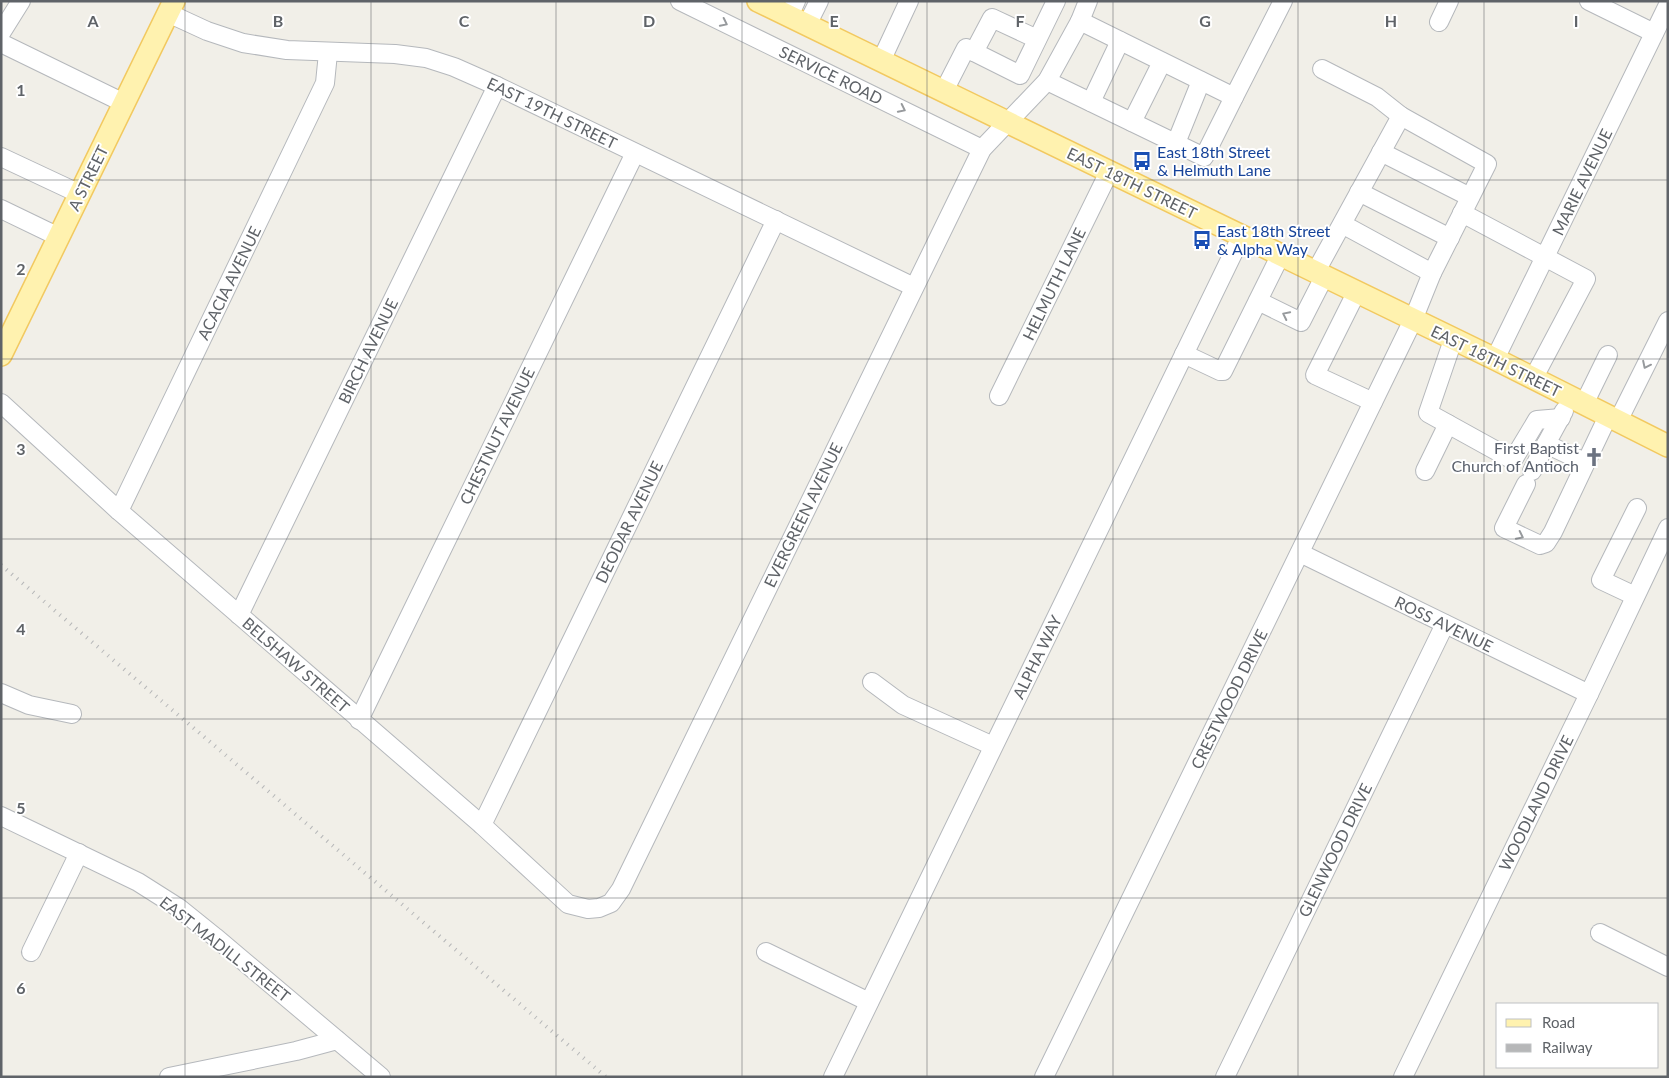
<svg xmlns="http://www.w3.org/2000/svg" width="1669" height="1078" viewBox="0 0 1669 1078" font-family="Lato,sans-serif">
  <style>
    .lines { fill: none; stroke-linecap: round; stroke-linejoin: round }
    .minor-casing { stroke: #b5b8bc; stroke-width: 20 }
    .major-casing { stroke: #f2c960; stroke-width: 24 }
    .minor { stroke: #fff; stroke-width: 18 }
    .major { stroke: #fff2af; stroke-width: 21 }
    .rail { stroke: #b6b7b8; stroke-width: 4; stroke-dasharray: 1 6; stroke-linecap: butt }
    .oneway { stroke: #979a9d }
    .grid { fill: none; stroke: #5f6368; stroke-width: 1; stroke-opacity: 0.55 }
    .labels { text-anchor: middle; stroke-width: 4; stroke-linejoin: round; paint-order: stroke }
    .street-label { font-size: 16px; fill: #5f6368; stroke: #fff }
    .transit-label { font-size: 16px; fill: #164399; stroke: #fff; text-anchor: start }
    .worship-label { font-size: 16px; fill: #5b616d; stroke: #fff; text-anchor: end }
    .grid-label { font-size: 16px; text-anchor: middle; font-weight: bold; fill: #5f6368; stroke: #fff; stroke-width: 4; stroke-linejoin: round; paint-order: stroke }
  </style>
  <rect width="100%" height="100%" fill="#f1efe8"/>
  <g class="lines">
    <!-- minor casing -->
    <g class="minor-casing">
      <g id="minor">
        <path d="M680,1L982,149"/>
        <path d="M1589,1L1654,33"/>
        <path d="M168,13L207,31L243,43L287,50L395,54L426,58L454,67L497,86L914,287"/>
        <path d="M789,16L796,1"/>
        <path d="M1080,21L1234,97L1283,1"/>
        <path d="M1439,22L1449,1"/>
        <path d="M807,25L819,1"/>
        <path d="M1,33L21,1"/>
        <path d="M1,43L124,103"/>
        <path d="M974,52L992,18L1037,39"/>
        <path d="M881,61L909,1"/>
        <path d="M1322,69L1377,97L1401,116"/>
        <path d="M1047,81L1204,157L1234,97"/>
        <path d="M944,91L966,48L1020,75L1056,1"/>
        <path d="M1091,102L1120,41"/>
        <path d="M1132,122L1162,62"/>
        <path d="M1176,143L1201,81"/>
        <path d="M1381,152L1470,197"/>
        <path d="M1,157L80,194"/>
        <path d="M1359,192L1450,238"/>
        <path d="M1,209L59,237"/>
        <path d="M1462,213L1586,279L1533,379"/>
        <path d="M1315,273L1401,116L1487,164L1432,273L1342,224"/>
        <path d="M1356,293L1315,375L1373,402"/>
        <path d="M1258,301L1301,322L1324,277"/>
        <path d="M1453,340L1428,413L1513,460L1537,420L1561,418"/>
        <path d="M1184,354L1220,371H1223L1280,256"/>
        <path d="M1495,359L1668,5"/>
        <path d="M999,396L1109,172"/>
        <path d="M1,403L119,511L482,825L568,904L588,909L599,908L611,903L621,889L982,149L1047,81L1080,21L1088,1"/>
        <path d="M1584,404L1608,355"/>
        <path d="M1564,411L1546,444L1578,459"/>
        <path d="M1618,421L1668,321"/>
        <path d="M1425,471L1448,424"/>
        <path d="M1532,471L1546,444"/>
        <path d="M1526,484L1504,528L1540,545L1546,543L1553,532L1608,416"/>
        <path d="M119,511L325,83L328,53"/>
        <path d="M1300,553L1589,694"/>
        <path d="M1635,596L1601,580L1637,508"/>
        <path d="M239,615L497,86"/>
        <path d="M872,682L903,705L993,746"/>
        <path d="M1,693L29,705L72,714"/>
        <path d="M359,720L635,153"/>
        <path d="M1,816L138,882L179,908L215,937L381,1077"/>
        <path d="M482,825L776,220"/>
        <path d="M1600,933L1668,967"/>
        <path d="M31,952L79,853"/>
        <path d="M766,952L869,1002"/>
        <path d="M169,1077L296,1051L337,1040"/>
        <path d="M833,1077L1241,237"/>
        <path d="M1044,1077L1413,320L1432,273"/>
        <path d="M1225,1077L1445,624"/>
        <path d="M1403,1077L1589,694L1668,528"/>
      </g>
    </g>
    <!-- major casing -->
    <g class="major-casing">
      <g id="major">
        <path d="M758,1L1495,359L1668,446"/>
        <path d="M1,355L174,1"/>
      </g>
    </g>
    <!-- minor -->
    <use href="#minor" class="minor"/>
    <!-- major -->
    <use href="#major" class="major"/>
    <!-- rail -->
    <path class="rail" d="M1,565L606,1077"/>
  </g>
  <!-- one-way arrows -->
  <defs><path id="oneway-chevron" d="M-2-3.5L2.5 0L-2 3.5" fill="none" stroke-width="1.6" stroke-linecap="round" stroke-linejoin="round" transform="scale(1.25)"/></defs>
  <g class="oneway">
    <use href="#oneway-chevron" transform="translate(724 23) rotate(26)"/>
    <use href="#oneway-chevron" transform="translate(902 109) rotate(26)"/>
    <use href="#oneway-chevron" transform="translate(1286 315) rotate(-154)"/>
    <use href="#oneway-chevron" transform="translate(1646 365) rotate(116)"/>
    <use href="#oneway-chevron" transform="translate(1520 536) rotate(26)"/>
  </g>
  <!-- grid -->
  <path class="grid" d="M185,1V1077M371,1V1077M556,1V1077M742,1V1077M927,1V1077M1113,1V1077M1298,1V1077M1484,1V1077M1,180H1668M1,359H1668M1,539H1668M1,719H1668M1,898H1668"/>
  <!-- icons -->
  <defs>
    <g id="bus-bare" transform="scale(1.5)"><path d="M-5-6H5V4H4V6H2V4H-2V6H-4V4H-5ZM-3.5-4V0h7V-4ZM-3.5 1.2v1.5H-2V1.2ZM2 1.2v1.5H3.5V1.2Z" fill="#1a4fb4" stroke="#fff" stroke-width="2.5" paint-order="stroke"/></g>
    <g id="church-bare" transform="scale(1.5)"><path d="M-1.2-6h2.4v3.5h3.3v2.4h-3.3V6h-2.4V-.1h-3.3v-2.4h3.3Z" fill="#6b7280" stroke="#fff" stroke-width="2.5" paint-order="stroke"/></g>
  </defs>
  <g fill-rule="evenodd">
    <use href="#bus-bare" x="1142" y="161"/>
    <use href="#bus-bare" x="1202" y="240"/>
    <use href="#church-bare" x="1594" y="457"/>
  </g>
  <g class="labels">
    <!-- street labels -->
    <g class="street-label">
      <text transform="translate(831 75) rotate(26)" y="6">SERVICE ROAD</text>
      <text transform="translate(552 113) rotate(26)" y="6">EAST 19TH STREET</text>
      <text transform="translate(88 178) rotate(-64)" y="6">A STREET</text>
      <text transform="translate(1582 182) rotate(-64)" y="6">MARIE AVENUE</text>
      <text transform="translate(1132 183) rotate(26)" y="6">EAST 18TH STREET</text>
      <text transform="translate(229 283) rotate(-64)" y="6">ACACIA AVENUE</text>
      <text transform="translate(1054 284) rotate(-64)" y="6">HELMUTH LANE</text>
      <text transform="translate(368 351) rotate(-64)" y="6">BIRCH AVENUE</text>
      <text transform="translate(1496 361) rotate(26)" y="6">EAST 18TH STREET</text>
      <text transform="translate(497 436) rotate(-64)" y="6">CHESTNUT AVENUE</text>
      <text transform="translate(803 515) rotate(-64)" y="6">EVERGREEN AVENUE</text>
      <text transform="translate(629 522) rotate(-64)" y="6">DEODAR AVENUE</text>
      <text transform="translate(1444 624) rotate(26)" y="6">ROSS AVENUE</text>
      <text transform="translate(1037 657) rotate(-64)" y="6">ALPHA WAY</text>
      <text transform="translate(296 665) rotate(41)" y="6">BELSHAW STREET</text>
      <text transform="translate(1229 699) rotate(-64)" y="6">CRESTWOOD DRIVE</text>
      <text transform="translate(1536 803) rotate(-64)" y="6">WOODLAND DRIVE</text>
      <text transform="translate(1335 850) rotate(-64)" y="6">GLENWOOD DRIVE</text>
      <text transform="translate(225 949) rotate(38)" y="6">EAST MADILL STREET</text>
    </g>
    <!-- transit labels -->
    <g class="transit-label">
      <text x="1157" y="158">East 18th Street<tspan x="1157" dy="18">&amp; Helmuth Lane</tspan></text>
      <text x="1217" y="237">East 18th Street<tspan x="1217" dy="18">&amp; Alpha Way</tspan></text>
    </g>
    <!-- worship labels -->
    <g class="worship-label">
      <text x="1579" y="454">First Baptist<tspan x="1579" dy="18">Church of Antioch</tspan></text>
    </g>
  </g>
  <g class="grid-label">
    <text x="93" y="27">A</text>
    <text x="278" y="27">B</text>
    <text x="464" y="27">C</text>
    <text x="649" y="27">D</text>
    <text x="834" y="27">E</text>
    <text x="1020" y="27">F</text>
    <text x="1205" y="27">G</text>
    <text x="1391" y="27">H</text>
    <text x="1576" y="27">I</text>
    <text x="21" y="96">1</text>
    <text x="21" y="275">2</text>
    <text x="21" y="455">3</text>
    <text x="21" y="635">4</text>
    <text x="21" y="814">5</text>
    <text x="21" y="994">6</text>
  </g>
  <!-- border -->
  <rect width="1669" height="1078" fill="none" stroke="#5f6368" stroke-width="5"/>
  <!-- legend -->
  <rect x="1496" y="1003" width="162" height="65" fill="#ffffff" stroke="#bfc1c3"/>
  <rect x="1506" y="1019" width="25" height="8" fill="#fff2af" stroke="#bfc1c3"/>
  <text x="1542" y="1028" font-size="15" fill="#5f6368">Road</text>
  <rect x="1506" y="1044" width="25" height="8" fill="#b6b7b8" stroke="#bfc1c3"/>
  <text x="1542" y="1053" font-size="15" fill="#5f6368">Railway</text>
</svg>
